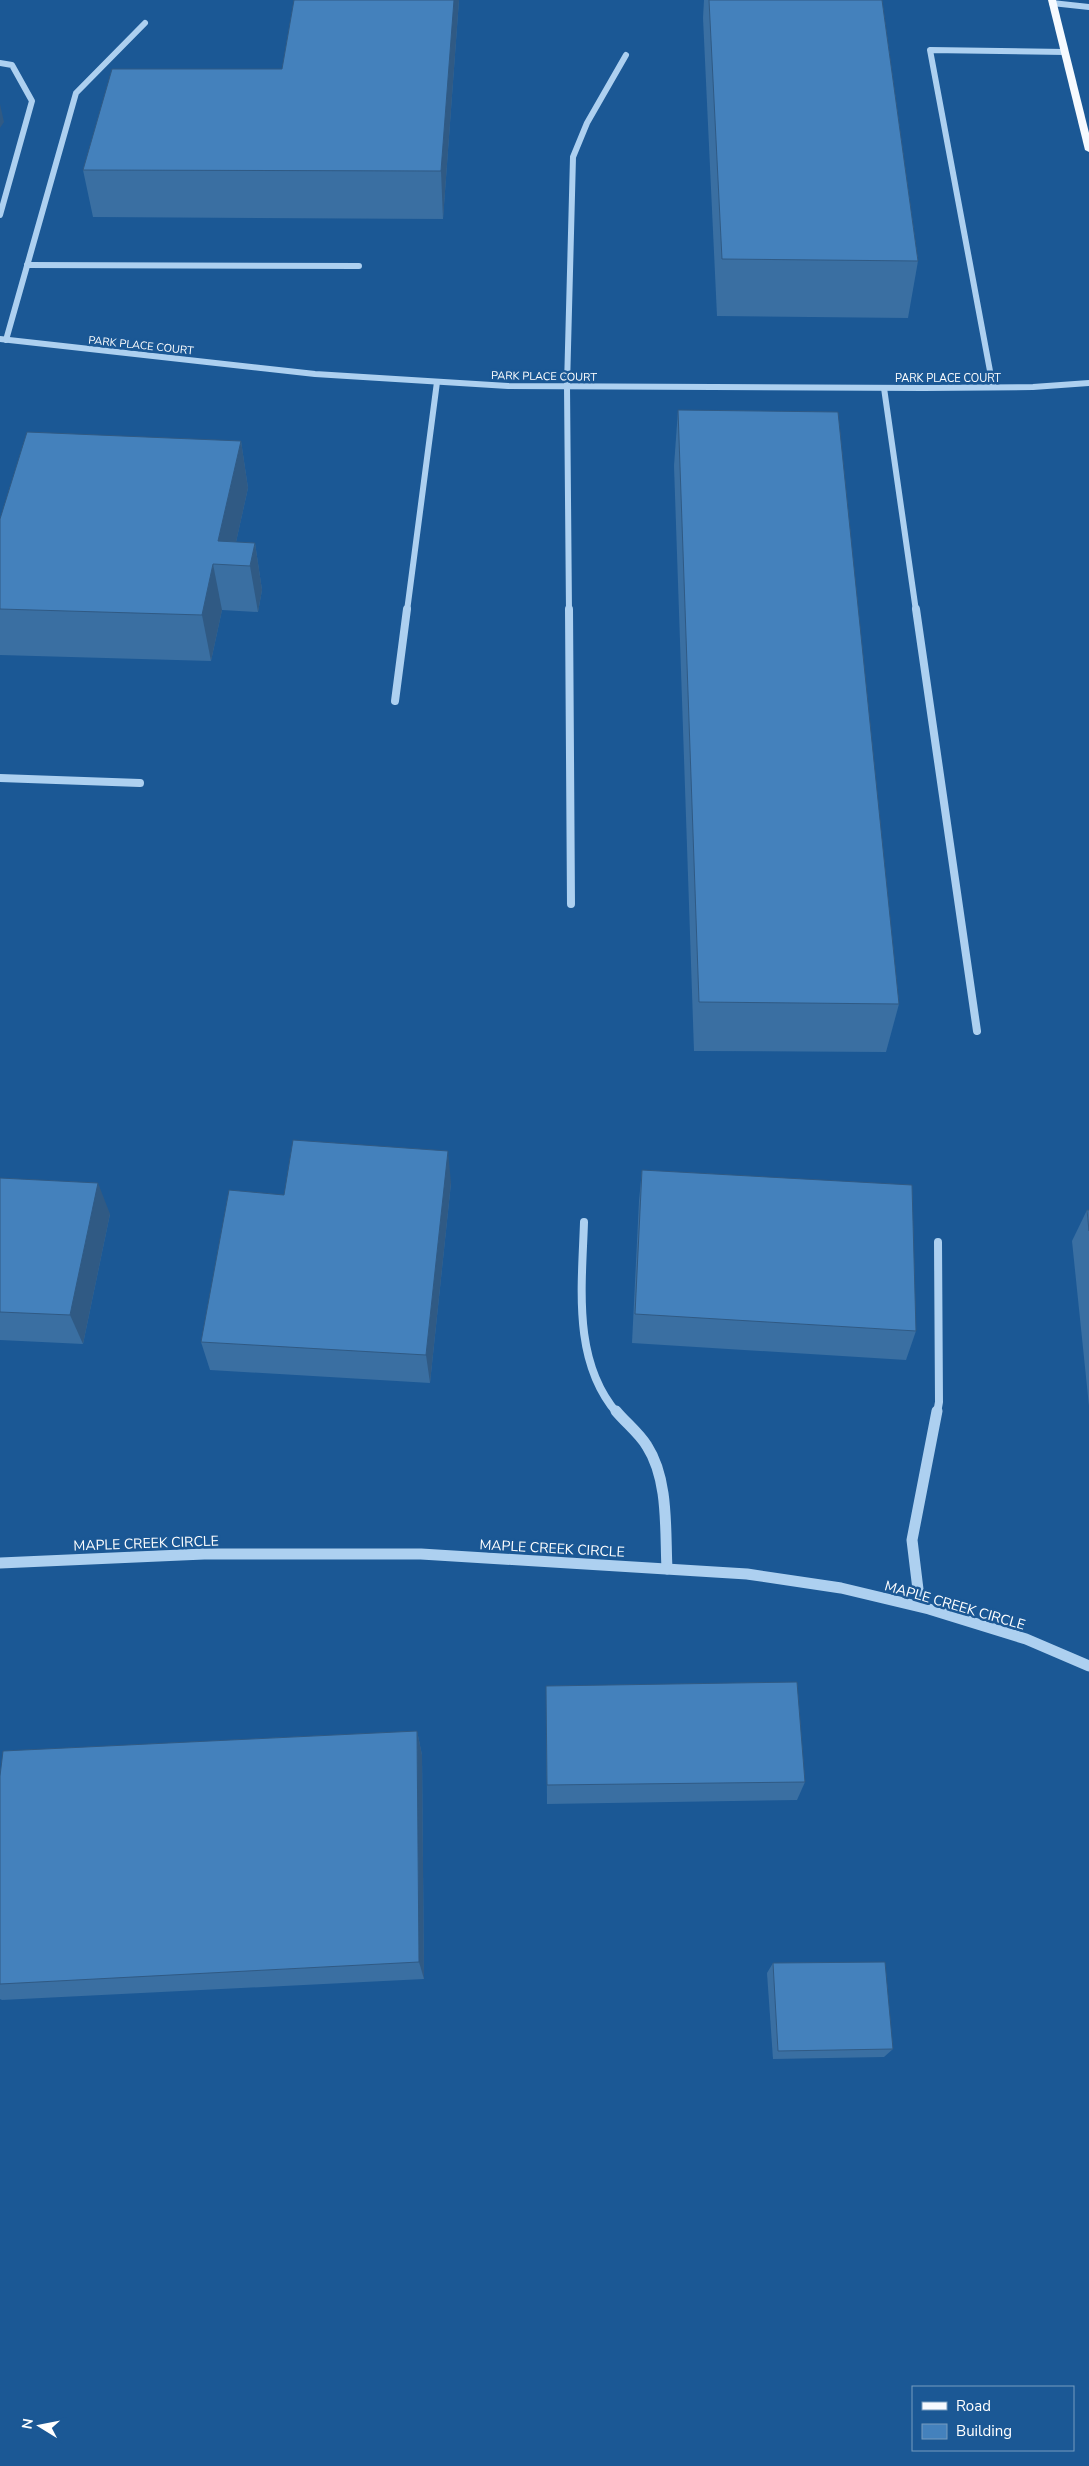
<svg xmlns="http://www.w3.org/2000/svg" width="1089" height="2466" viewBox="0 0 1089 2466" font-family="'Nunito Sans',sans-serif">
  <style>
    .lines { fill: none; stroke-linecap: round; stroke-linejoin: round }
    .minor-far2 { stroke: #add0f0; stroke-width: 6 }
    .minor-far1 { stroke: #add0f0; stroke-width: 8 }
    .minor { stroke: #add0f0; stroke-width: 11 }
    .major { fill: #f6faff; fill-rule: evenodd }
    .wall { fill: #3a6fa2 }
    .shaded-wall { fill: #305a84 }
    .building { fill: #4481bc; stroke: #305a84 }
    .labels { text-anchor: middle; stroke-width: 5; stroke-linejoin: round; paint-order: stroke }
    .far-street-label { font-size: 11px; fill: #fff; stroke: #1b5895 }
    .street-label { font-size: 14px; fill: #fff; stroke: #1b5895 }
  </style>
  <rect width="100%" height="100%" fill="#1b5895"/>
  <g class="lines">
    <!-- minor-far2 -->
    <g class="minor-far2">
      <path d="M1052,3L1089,7"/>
      <path d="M0,63L12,65L32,101L0,215"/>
      <path d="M27,265L359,266"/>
      <path d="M0,339L315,374L508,386L924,388L1033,387L1089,383"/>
      <path d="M6,340L76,93L145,23"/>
      <path d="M993,387L930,50L1065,52"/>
      <path d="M884,388L916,611"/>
      <path d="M407,611L437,382"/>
      <path d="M569,611L567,386L573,157L587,123L626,55"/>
    </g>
    <!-- minor-far1 -->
    <g class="minor-far1">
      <path d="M569,609L571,904"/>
      <path d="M916,609L977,1031"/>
      <path d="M395,701L407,609"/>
      <path d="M0,778L140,783"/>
      <path d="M584,1222C582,1286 572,1361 617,1413"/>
      <path d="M937,1413L939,1402L938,1242"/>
    </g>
    <!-- minor -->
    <g class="minor">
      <path d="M616,1411C626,1423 639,1433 647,1446C669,1480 665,1531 667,1569"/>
      <path d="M0,1563L204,1554H421L747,1574L841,1588L929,1609L1026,1639L1089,1666"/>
      <path d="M920,1606L912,1540L937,1411"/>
    </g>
    <!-- major -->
    <path class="major" d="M1048,0H1056L1089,133V152L1085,150Z"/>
  </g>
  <!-- wall -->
  <g class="wall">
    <path d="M294,0H459L443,219L93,217L83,170L282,69Z"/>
    <path d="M704,0H882L918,261L908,318L717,316L703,18Z"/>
    <path d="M678,410L899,1004L886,1052L694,1051L674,466Z"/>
    <path d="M241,441L248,488L236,542L255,543L262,590L258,612L222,610L211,661L0,655V519Z"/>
    <path d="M642,1170L916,1331L906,1360L632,1343L639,1201Z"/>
    <path d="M0,1178L110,1214L83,1344L0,1340Z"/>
    <path d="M451,1183L430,1383L210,1370L201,1342L284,1195Z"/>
    <path d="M1087,1210H1089V1406L1072,1241Z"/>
    <path d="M546,1686L805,1782L797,1800L547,1804Z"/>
    <path d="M417,1731L422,1755L424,1979L2,2000L0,1999V1776Z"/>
    <path d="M773,1963L893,2049L884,2057L773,2059L767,1973Z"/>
  </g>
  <!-- shaded-wall -->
  <g class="shaded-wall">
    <path d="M454,0H459L443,219L441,171Z"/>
    <path d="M0,104L4,122L0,128Z"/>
    <path d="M241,441L248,488L231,565L218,541Z"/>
    <path d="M255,543L262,590L258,612L250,566Z"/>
    <path d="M213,564L222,610L211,661L202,615Z"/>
    <path d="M448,1151L451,1183L430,1383L426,1355Z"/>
    <path d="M98,1183L110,1214L83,1344L70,1315Z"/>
    <path d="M417,1731L422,1755L424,1979L419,1962Z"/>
  </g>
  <!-- building -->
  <g class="building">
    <path d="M294,0H454L441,171L83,170L112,69H282Z"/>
    <path d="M709,0H882L918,261L722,259Z"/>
    <path d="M678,410L838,412L899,1004L699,1002Z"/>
    <path d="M27,432L241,441L218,541L255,543L250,566L213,564L202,615L0,609V519Z"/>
    <path d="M293,1140L448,1151L426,1355L201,1342L229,1190L284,1195Z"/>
    <path d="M642,1170L912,1185L916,1331L635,1314Z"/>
    <path d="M0,1178L98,1183L70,1315L0,1312Z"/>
    <path d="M1087,1210H1089V1231Z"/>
    <path d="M797,1682L805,1782L547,1785L546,1686Z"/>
    <path d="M417,1731L419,1962L0,1984V1776L3,1751Z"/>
    <path d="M885,1962L893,2049L778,2051L773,1963Z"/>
  </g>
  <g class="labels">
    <!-- far-street labels -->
    <g class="far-street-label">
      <text transform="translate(141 345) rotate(6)" y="4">PARK PLACE COURT</text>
      <text transform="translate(544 376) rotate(1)" y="4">PARK PLACE COURT</text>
      <text x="948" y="382">PARK PLACE COURT</text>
    </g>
    <!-- street labels -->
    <g class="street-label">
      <text transform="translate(146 1543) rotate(-2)" y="5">MAPLE CREEK CIRCLE</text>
      <text transform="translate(552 1548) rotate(3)" y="5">MAPLE CREEK CIRCLE</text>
      <text transform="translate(955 1605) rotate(16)" y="5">MAPLE CREEK CIRCLE</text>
    </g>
  </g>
  <!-- legend -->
  <rect x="912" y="2386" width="162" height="65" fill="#1b5895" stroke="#769bbf"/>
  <rect x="922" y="2402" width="25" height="8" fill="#f6faff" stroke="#769bbf"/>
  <text x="956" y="2411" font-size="15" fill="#ffffff">Road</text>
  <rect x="922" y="2424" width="25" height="15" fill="#4481bc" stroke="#769bbf"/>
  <text x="956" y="2436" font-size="15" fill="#ffffff">Building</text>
  <!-- north arrow -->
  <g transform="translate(40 2426) rotate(280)" stroke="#1b5895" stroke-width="4" paint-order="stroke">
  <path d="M0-4L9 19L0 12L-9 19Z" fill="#ffffff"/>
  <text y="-8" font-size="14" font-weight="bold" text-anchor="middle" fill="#ffffff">N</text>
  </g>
</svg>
